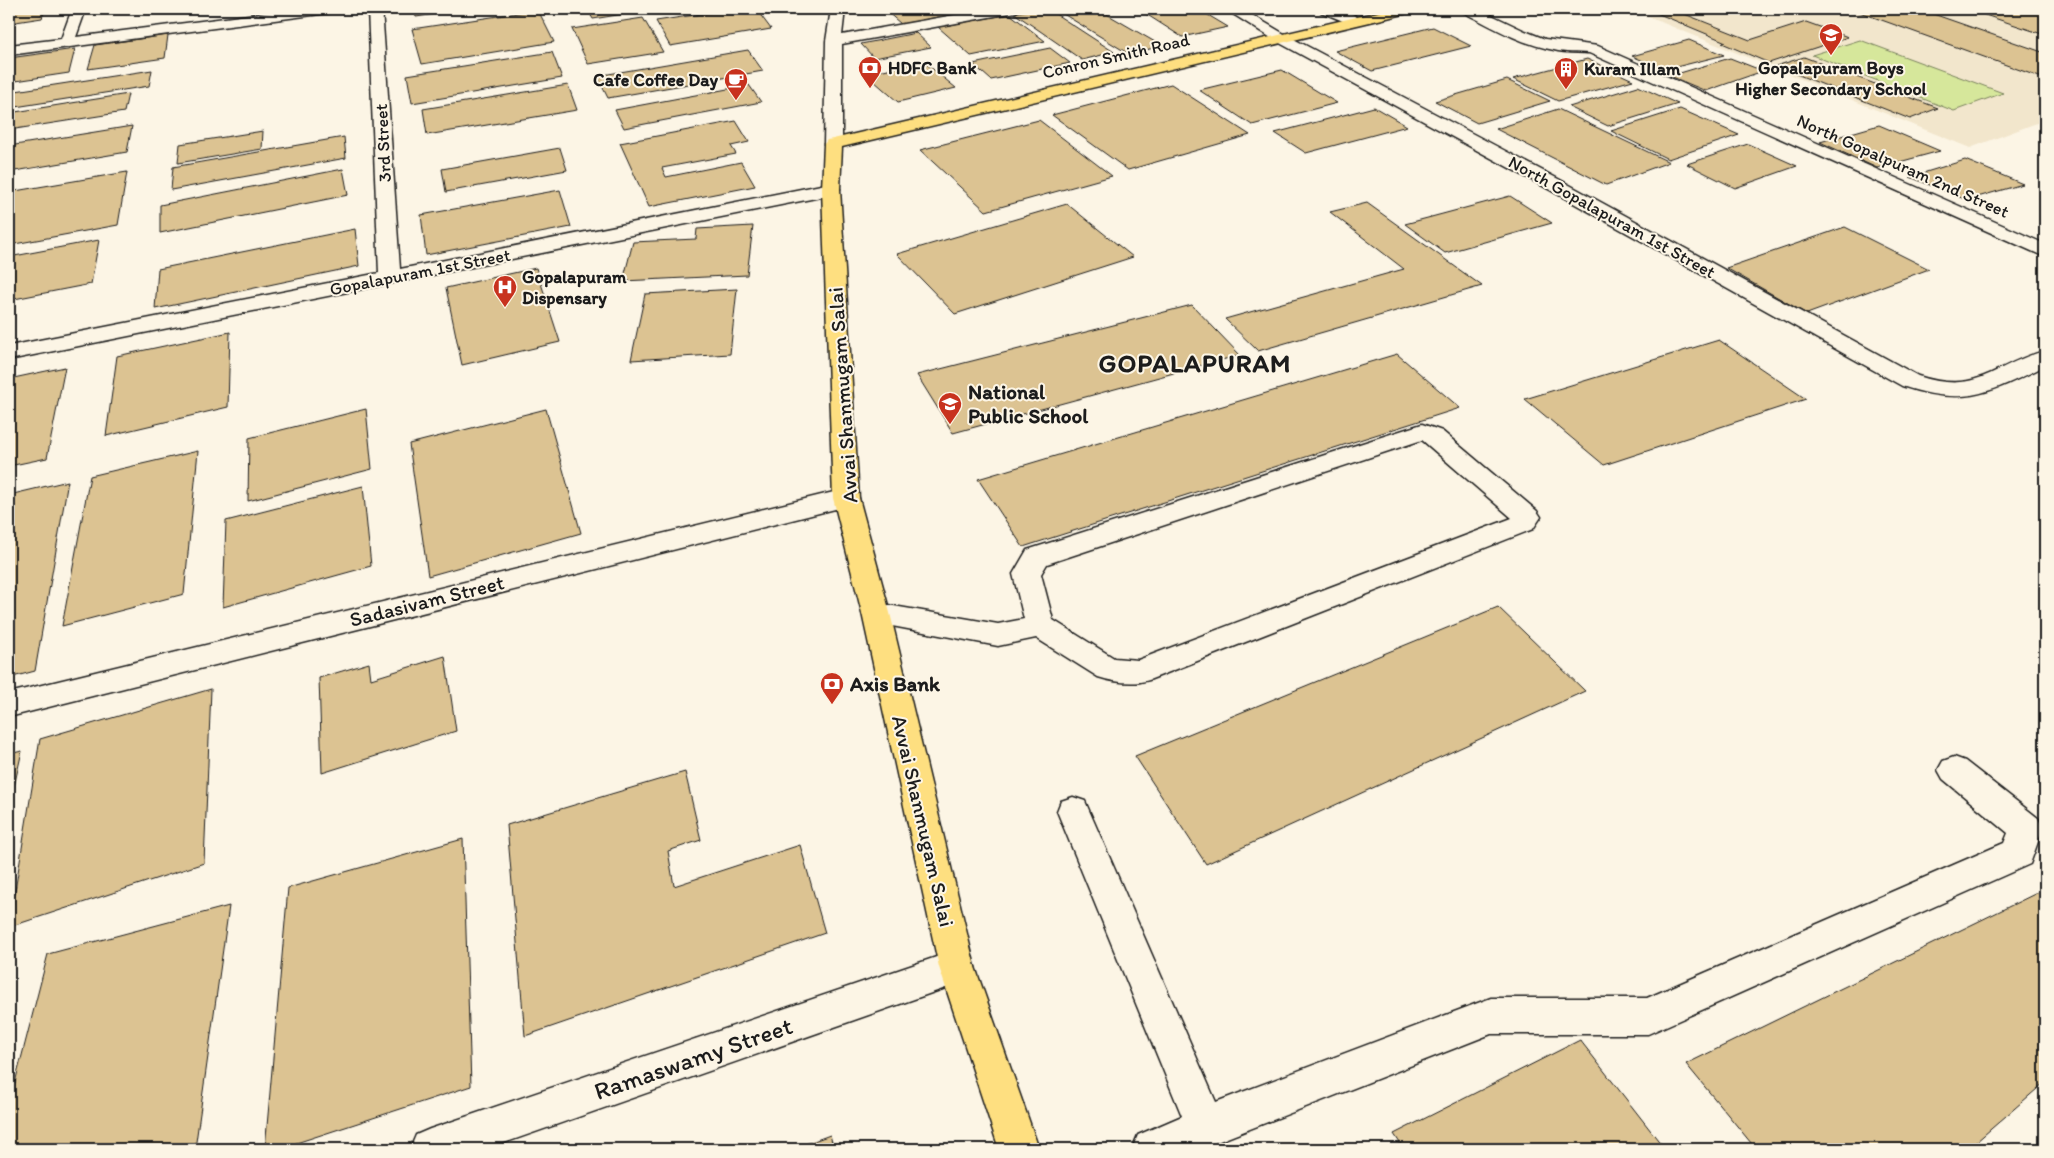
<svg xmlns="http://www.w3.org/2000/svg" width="2054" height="1158" viewBox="0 0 2054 1158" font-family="Itim,sans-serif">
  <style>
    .built { fill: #f2e6cc }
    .green { fill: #d6e79b; stroke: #79825c }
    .building { fill: #dcc392; stroke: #1c1c1c }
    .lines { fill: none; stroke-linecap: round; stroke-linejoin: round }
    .minor-casing { stroke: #1c1c1c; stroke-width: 3 }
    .major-casing { stroke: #1c1c1c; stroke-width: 3 }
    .minor { fill: #fcf5e5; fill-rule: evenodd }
    .major { fill: #fedf80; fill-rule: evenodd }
    .labels { text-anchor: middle; stroke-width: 4; stroke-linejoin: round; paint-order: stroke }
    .far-street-label { font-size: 18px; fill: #1c1c1c; stroke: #fcf5e5 }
    .far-poi-label { font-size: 18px; font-weight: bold; fill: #1c1c1c; stroke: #fcf5e5; text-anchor: start }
    .poi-label { font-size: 21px; font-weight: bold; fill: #1c1c1c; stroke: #fcf5e5; text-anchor: start }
    .street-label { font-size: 21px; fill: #1c1c1c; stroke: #fcf5e5 }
    .near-street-label { font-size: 25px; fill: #1c1c1c; stroke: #fcf5e5 }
    .district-label { font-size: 26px; font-weight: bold; letter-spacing: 1px; fill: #1c1c1c; stroke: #fcf5e5 }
  </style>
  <rect width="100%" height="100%" fill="#fcf5e5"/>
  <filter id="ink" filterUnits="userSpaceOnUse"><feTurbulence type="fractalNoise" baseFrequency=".02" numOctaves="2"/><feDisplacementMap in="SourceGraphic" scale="10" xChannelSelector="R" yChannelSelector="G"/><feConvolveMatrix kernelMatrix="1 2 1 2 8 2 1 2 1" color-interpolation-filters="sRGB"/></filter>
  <g filter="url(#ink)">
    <!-- built -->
    <path class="built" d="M1629,9H2045V120L1970,148Z"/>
    <!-- green -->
    <path class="green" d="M1860,40L2003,93L1954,111L1812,55Z"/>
    <!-- building -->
    <g class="building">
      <path d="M9,9H45L42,18L9,23Z"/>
      <path d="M414,9H469L416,17Z"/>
      <path d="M587,9H654L593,19Z"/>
      <path d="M667,9H699L670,13Z"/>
      <path d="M734,9H756L771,29L670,46L656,21Z"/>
      <path d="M897,9H983L901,24L886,11Z"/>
      <path d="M1035,9H1048L1114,52L1082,60L1014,13Z"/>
      <path d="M1074,9H1098L1162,46L1129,54L1060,12Z"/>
      <path d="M1138,9H1198L1228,27L1182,37Z"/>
      <path d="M1256,9H1285L1264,13Z"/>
      <path d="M1647,9H1672L1750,40L1806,22L1848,37L1769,63L1722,43L1726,42Z"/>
      <path d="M1851,9H1919L2045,53V79Z"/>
      <path d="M1967,9H2035L2045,12V35Z"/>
      <path d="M538,10L554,42L422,64L412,29Z"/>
      <path d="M1010,14L1045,41L971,56L938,27Z"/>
      <path d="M643,18L663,52L588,64L572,29Z"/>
      <path d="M1433,27L1471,46L1372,71L1335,51Z"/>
      <path d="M916,33L931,47L874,58L861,44Z"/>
      <path d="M168,35L165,58L88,69L95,45Z"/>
      <path d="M1689,40L1724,55L1664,70L1632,56Z"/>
      <path d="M1050,48L1070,63L991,80L973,64Z"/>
      <path d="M75,49L69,73L9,82V58Z"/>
      <path d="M748,50L763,71L608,98L597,76Z"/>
      <path d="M552,52L562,78L412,103L407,75Z"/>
      <path d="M1804,57L1938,108L1910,119L1776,66Z"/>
      <path d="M1730,58L1763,71L1706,91L1670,76Z"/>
      <path d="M1587,59L1633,80L1558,101L1513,79Z"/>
      <path d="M923,61L956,88L898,102L866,74Z"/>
      <path d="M152,70L149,86L9,108V92Z"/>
      <path d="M1282,70L1337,103L1252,125L1199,90Z"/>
      <path d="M1507,80L1550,101L1477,123L1435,101Z"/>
      <path d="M1171,84L1250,135L1128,170L1052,115Z"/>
      <path d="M568,85L577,110L427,135L423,109Z"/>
      <path d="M749,85L761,102L624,128L615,110Z"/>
      <path d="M1638,86L1678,104L1608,126L1569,107Z"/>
      <path d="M128,94L124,112L9,130V113Z"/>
      <path d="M1374,107L1407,126L1306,153L1275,133Z"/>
      <path d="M1558,109L1669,162L1606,185L1496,129Z"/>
      <path d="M1680,109L1739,135L1668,159L1611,131Z"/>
      <path d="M1039,120L1112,176L986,211L920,150Z"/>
      <path d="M736,121L749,142L731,146L736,154L662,168L666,177L741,162L755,186L649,207L620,143Z"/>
      <path d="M1879,125L1940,151L1877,168L1820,142Z"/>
      <path d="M132,126L127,152L9,172V146Z"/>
      <path d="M263,131L262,149L178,163L180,144Z"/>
      <path d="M344,137L346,158L171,190L173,167Z"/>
      <path d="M1748,144L1797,166L1735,188L1687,164Z"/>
      <path d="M560,148L567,170L446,192L442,169Z"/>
      <path d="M1965,160L2023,184L1967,200L1910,177Z"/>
      <path d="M343,169L348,195L160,233V205Z"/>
      <path d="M127,172L118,225L9,245V192Z"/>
      <path d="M560,190L571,227L426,255L421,215Z"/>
      <path d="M1510,196L1552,223L1445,253L1405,224Z"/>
      <path d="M1367,203L1482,286L1258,351L1225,319L1404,269L1330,212Z"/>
      <path d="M1067,204L1133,257L955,314L897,254Z"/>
      <path d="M753,226L747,275L623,281L633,242L696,239L697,229Z"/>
      <path d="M1845,227L1929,269L1807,314L1726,268Z"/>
      <path d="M355,229L359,266L155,309L158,269Z"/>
      <path d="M99,240L91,284L9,300V257Z"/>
      <path d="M536,268L560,342L462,365L446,288Z"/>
      <path d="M737,289L730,354L631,360L645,294Z"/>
      <path d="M1192,305L1240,355L953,433L917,375Z"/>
      <path d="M230,332L228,407L106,436L117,356Z"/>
      <path d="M1719,340L1806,399L1604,465L1525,399Z"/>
      <path d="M1397,354L1460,408L1023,547L978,479Z"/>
      <path d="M65,367L47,458L9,466V379Z"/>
      <path d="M366,409L372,469L248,501L249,438Z"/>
      <path d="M546,409L581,533L428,576L409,444Z"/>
      <path d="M198,451L184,594L62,626L90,476Z"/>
      <path d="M68,481L35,671L9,678V495Z"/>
      <path d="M363,486L371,566L223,607L226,521Z"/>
      <path d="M1498,607L1585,691L1206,864L1135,756Z"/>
      <path d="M445,656L456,731L322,773L319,678L369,663L371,679Z"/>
      <path d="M211,689L204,863L9,927L40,739Z"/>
      <path d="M22,751L9,809V754Z"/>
      <path d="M685,772L701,840L668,851L674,886L800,845L825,933L525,1036L507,825Z"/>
      <path d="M463,839L471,1086L278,1149H265L288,888Z"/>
      <path d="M2045,889V1082L1968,1149H1756L1686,1064Z"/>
      <path d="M229,906L195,1149H9V1106L48,954Z"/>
      <path d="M1580,1040L1665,1149H1404L1394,1134Z"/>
      <path d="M830,1135L834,1149H792Z"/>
    </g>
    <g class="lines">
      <!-- minor casing -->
      <g class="minor-casing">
        <g id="minor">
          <path d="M72,9H86L76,37L296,9H335L333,12L328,13L9,55V45L61,39Z"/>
          <path d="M368,9H382L400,269L831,183L838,185L840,189L838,193L831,195L9,360V346L379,273Z"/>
          <path d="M831,9H845L842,35L988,9H1018L1016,12L1011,13L842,44V144L839,148L833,149L827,148L824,144L826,41Z"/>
          <path d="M1225,9H1242L1286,35L1564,182L1918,376C1980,396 1993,364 2045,351V366C1988,393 1965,407 1902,386L1550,190L1276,41Z"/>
          <path d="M1319,9C1332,8 1351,9 1360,20L1358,23H1348L1321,12Z"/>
          <path d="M1461,9H1479L1525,31L1545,39L1598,46L2045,244V257L1589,53C1577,52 1565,53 1554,50C1521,44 1492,27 1463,12Z"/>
          <path d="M1422,424L1442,431L1537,511L1541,517L1533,529L1149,680C1133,685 1114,682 1098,677L1036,638L998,646L876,623L866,620L862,613L866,606L876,603L998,624L1024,619L1013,574L1027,550ZM1422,440L1512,518L1138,660L1114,658L1053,620L1041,574L1047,564Z"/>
          <path d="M846,489L855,492L859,498L855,504L9,717V693Z"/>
          <path d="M1954,757L1965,761L2038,818L2043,828L2030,864L1648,1034H1491L1199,1149H1132L1138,1135L1182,1116L1057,811L1061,801L1073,797L1085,801L1216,1102L1491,998H1647L2004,843L2008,833L1943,779L1938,770L1943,761Z"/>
          <path d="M957,950L970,955L975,967L970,979L957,984L487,1149H410L416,1135L430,1129Z"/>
        </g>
      </g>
      <!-- major casing -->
      <g class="major-casing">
        <path id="major" d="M1391,9H1415L1413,12L1408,13L842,147L840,189L859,498L890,613L975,967L1039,1149H999L939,967L862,613L833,498L822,189L824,144L827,140L833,139Z"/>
      </g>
      <!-- minor -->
      <use href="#minor" class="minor"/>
      <!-- major -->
      <use href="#major" class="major"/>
    </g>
  </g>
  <!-- icons -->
  <defs>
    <g id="school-pin" transform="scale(1.25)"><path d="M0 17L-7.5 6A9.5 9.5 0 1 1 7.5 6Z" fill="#c8321e" stroke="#fcf5e5"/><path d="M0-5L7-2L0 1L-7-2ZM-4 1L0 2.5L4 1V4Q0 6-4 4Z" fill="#fff"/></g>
    <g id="bank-pin" transform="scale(1.25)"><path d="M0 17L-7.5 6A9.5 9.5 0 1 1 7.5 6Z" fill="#c8321e" stroke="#fcf5e5"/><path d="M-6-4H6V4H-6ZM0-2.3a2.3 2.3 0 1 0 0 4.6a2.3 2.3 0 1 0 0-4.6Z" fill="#fff"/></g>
    <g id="building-pin" transform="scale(1.25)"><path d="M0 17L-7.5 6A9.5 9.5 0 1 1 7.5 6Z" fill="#c8321e" stroke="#fcf5e5"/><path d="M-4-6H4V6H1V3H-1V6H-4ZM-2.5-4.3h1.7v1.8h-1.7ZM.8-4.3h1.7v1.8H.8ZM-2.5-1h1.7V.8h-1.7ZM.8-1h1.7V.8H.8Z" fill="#fff"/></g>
    <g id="cafe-pin" transform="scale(1.25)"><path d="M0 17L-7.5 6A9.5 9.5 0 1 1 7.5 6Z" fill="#c8321e" stroke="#fcf5e5"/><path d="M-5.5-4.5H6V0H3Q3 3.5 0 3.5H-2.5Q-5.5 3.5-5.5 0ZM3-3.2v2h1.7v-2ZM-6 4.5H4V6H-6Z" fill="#fff"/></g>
    <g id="hospital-pin" transform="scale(1.25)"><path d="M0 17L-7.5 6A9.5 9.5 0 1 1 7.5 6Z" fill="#c8321e" stroke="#fcf5e5"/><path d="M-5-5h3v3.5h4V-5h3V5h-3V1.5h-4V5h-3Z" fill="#fff"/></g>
  </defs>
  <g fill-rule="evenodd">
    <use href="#school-pin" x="1831" y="35"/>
    <use href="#bank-pin" x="870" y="68"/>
    <use href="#building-pin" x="1566" y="69"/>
    <use href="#cafe-pin" x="736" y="80"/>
    <use href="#hospital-pin" x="505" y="287"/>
    <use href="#school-pin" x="950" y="404"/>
    <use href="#bank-pin" x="832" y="684"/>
  </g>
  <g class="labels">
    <!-- far-street labels -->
    <g class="far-street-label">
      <text transform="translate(1116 56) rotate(-13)" y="6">Conron Smith Road</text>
      <text transform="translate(383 143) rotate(-93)" y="6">3rd Street</text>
      <text transform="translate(1903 166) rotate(24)" y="6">North Gopalpuram 2nd Street</text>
      <text transform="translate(1612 217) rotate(29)" y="6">North Gopalapuram 1st Street</text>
      <text transform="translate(420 272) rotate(-11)" y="6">Gopalapuram 1st Street</text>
    </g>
    <!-- far-poi labels -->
    <g class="far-poi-label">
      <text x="888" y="74">HDFC Bank</text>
      <text x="1831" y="74" text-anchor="middle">Gopalapuram Boys<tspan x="1831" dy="21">Higher Secondary School</tspan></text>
      <text x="1584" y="75">Kuram Illam</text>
      <text x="718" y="86" text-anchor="end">Cafe Coffee Day</text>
      <text x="522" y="283">Gopalapuram<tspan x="522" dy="21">Dispensary</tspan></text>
    </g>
    <!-- poi labels -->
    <g class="poi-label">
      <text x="968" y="399">National<tspan x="968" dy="24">Public School</tspan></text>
      <text x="850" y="691">Axis Bank</text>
    </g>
    <!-- street labels -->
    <g class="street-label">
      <text transform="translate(843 395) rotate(-94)" y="7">Avvai Shanmugam Salai</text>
      <text transform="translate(427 601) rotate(-14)" y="7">Sadasivam Street</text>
      <text transform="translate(923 821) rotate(77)" y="7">Avvai Shanmugam Salai</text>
    </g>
    <!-- near-street labels -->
    <g class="near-street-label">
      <text transform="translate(693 1058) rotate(-19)" y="9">Ramaswamy Street</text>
    </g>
    <!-- district labels -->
    <g class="district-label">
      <text x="1195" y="372">GOPALAPURAM</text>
    </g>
  </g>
  <!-- margin -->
  <rect width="2054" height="1158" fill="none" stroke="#fcf5e5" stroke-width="30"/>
  <rect x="15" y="15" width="2024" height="1128" fill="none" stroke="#1c1c1c" stroke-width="2" filter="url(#ink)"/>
</svg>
